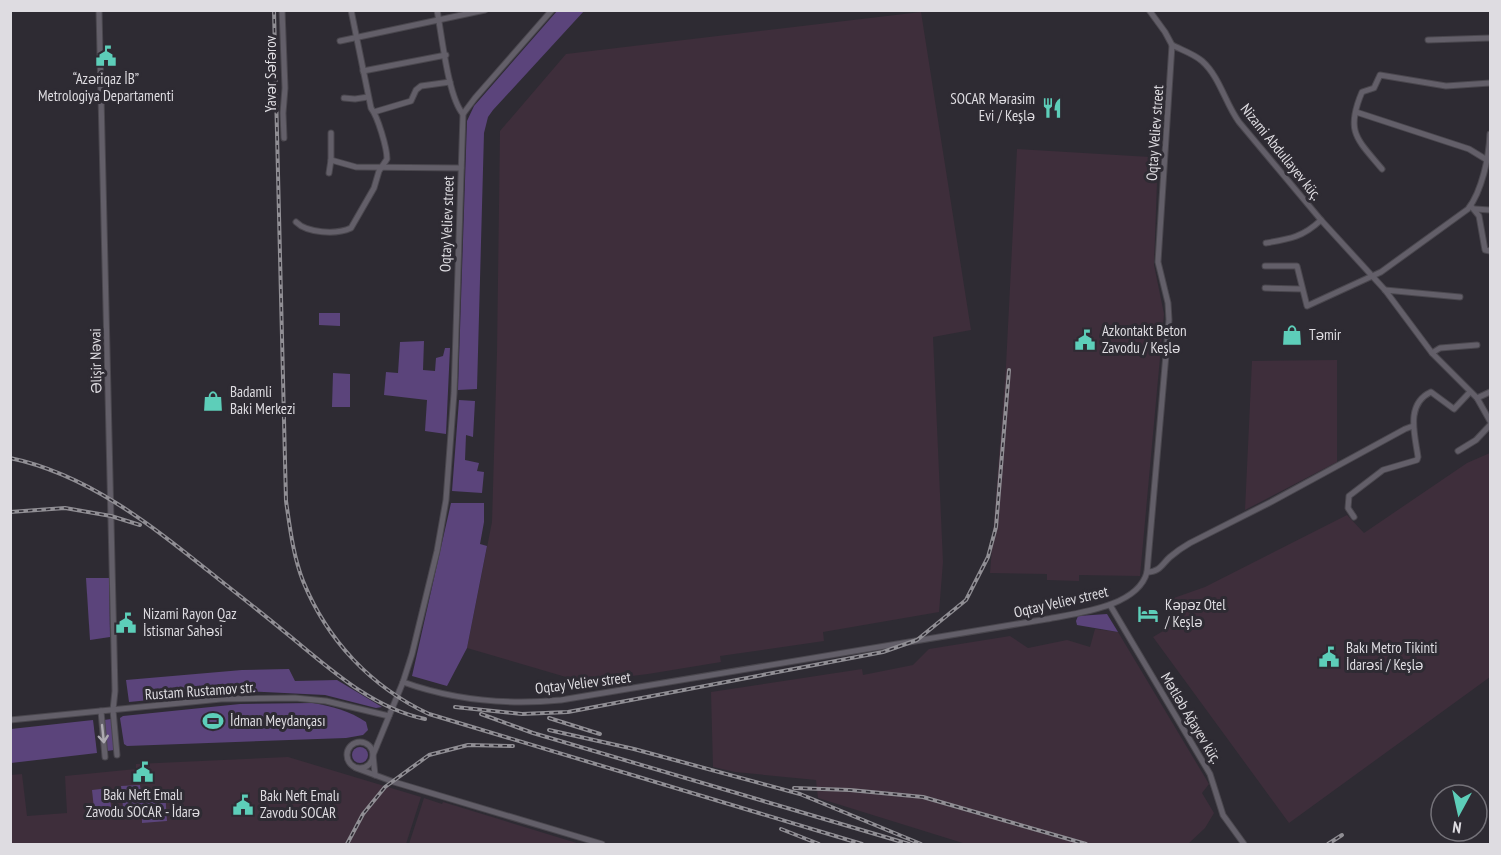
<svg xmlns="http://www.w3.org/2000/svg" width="1501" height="855" viewBox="0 0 1501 855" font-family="'PT Sans Narrow',sans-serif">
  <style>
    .industrial { fill: #3e2e3b }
    .green { fill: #5b447b }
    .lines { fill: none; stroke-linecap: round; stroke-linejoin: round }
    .minor-casing { stroke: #4a474e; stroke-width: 7 }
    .minor { stroke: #635f69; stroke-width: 5 }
    .rail-casing { stroke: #908e94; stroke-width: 4 }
    .rail { stroke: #2e2b33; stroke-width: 1.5; stroke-dasharray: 4.5; stroke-linecap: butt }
    .oneway { stroke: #adaab1 }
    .labels { text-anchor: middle; stroke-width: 6; stroke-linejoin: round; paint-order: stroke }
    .street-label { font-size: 15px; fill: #dedce1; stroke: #2e2b33 }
    .poi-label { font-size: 15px; fill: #dedce1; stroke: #2e2b33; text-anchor: start }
  </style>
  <rect width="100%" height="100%" fill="#2e2b33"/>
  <!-- industrial -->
  <g class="industrial">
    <path d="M921,12L971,330L933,337L943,562L939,612L823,632L824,641L720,656L721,662L648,674L583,682L467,648L492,522L497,352L500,131L566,54Z"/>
    <path d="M1017,149L1150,157L1148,176L1157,182L1154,265L1164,314L1140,576L1079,575V581L1047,580V574L990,573L1006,366Z"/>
    <path d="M1337,360V462L1245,510L1252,361Z"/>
    <path d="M1490,453V677L1289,823L1153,637L1180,621L1171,599L1205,587L1347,515L1364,533L1467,463Z"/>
    <path d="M1095,629L1118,632L1209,784L1202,793L1214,813L1205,828L1188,844H966L818,798L816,780L735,772L713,767L711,692L862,669L863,675L913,665L929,649L1010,636L1028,648L1067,640L1090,647Z"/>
    <path d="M288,757L421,797L406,844H11L10,775L22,774L27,816L67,813L65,776L136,769V764Z"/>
    <path d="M424,798L442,804L443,802L580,844H409Z"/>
  </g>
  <!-- green -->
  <g class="green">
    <path d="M557,11H584L493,110L488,117L484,133L477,389L458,390L467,121L474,106Z"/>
    <path d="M319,313H340V326L319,325Z"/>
    <path d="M424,341L423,370L435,371L436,358L443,356L445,348H450L446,434L425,431L427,400L384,395L386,372L398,373L400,342Z"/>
    <path d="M333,373L350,374V407H332Z"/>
    <path d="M459,400L475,401L473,437L466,435L465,460L479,463L477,471L484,472L482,493L452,491Z"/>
    <path d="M451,503H484V522L480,544L487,546L467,648L447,686L412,676Z"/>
    <path d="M86,578H109L110,637L90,640Z"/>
    <path d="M1107,614L1118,632L1077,625L1076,621L1078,616Z"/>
    <path d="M289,669L295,681L337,680L382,707L376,708L325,695L243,691L129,702L126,680L242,670Z"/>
    <path d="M313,703C331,706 350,711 366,722L368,730L363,735L346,738L127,746L124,744L120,718L123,716L240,704Z"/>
    <path d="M111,719L114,750L107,751L104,720Z"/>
    <path d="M93,720L97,753L11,763V729Z"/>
    <circle cx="360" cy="755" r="8"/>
    <path d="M140,785L141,793L165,791L167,821L142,823V816L124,818L121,786Z"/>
    <path d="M109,788L112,816L95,818L92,790Z"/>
  </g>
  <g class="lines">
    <!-- minor casing -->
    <g class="minor-casing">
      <g id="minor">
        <path d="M99,10L115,691L113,710L117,755"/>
        <path d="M282,10L285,88L283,113L284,138"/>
        <path d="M437,10C442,36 448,97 463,114"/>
        <path d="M1428,40L1490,38"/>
        <path d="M340,41L485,10"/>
        <path d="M1172,45C1182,50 1194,54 1202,61C1220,77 1225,103 1239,122L1321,220L1385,290L1432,353L1477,398L1490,421"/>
        <path d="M363,71L446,55"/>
        <path d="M344,98L355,99L368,97"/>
        <path d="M374,112L411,101L416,90L421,86L450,82"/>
        <path d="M1356,112L1469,149L1487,160"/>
        <path d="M331,160L356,167L461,168"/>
        <path d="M1382,169C1357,139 1345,132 1362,92L1374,88L1380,75L1446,86L1490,83"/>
        <path d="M329,173L331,160V133"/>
        <path d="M1471,206L1479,216L1485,250L1490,251"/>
        <path d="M1475,209L1490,210"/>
        <path d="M296,222C307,233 336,235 351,228L374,188L379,171L387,159C387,148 378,117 371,108L351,10"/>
        <path d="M1266,243C1290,239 1303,237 1321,220"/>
        <path d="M1265,266H1297L1307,306L1381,272L1468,209C1482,191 1489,157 1490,134"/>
        <path d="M1265,288L1301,289"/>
        <path d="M1385,290L1460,297"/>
        <path d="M1432,353L1440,348L1477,345"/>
        <path d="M1477,398L1490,392"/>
        <path d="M1458,451L1476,440L1490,425"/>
        <path d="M1354,517L1348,508L1349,496L1383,470L1417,460L1418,457C1415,435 1405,404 1431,392L1454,409L1469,393"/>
        <path d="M1147,572C1160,572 1162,564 1170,557C1177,551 1183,547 1190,543L1271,502L1405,429L1413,426"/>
        <path d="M1110,605L1210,774L1223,815L1244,844"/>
        <path d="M403,682C453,700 508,705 561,700L1047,619C1077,613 1138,607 1147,572L1169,320L1168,303L1158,262L1172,45L1165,32L1149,10"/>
        <path d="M101,711L105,757"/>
        <path d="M10,720L221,699L295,698L326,701L389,716"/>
        <circle cx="360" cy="755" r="13"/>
        <path d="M356,768L394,782L602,844"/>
        <path d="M375,775L373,755L403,682L412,654L437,551L446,500L454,393L463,114L475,98L552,10"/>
      </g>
    </g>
    <!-- minor -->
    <use href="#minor" class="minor"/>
    <!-- rail casing -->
    <g class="rail-casing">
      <g id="rail">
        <path d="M274,10L286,501C290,528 293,555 303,581C327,640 371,687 429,714L862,844"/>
        <path d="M10,458C87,474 151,525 211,573C236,593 262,613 286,633C328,667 371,708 425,719"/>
        <path d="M10,512L65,508L111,516L140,525"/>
        <path d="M455,707L522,714L568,712L883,652L917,640L966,600L988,557L996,527L1009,370"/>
        <path d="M481,714L533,733L909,844"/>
        <path d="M549,718L600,734"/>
        <path d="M549,730L634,749L800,794L921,844"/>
        <path d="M794,788L850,790L923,797L1086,844"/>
        <path d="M781,829L819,844"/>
        <path d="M347,844L363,814L385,787L429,755L468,745L513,746"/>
        <path d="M1328,844L1342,835"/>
      </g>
    </g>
    <!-- rail -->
    <use href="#rail" class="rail"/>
  </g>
  <!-- one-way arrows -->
  <defs><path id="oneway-shaft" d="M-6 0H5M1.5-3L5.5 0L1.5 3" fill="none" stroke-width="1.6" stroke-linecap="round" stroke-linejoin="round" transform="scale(1.5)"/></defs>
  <use class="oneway" href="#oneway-shaft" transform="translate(103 734) rotate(84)"/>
  <!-- icons -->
  <defs>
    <g id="civic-bare" transform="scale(1.62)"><path d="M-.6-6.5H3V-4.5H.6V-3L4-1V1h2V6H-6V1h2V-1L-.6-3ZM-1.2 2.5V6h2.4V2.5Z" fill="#5dceb9" stroke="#2e2b33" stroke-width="2.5" paint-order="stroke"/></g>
    <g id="restaurant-bare" transform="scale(1.62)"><path d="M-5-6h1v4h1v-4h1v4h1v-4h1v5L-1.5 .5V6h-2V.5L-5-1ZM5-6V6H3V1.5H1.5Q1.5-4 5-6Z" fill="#5dceb9" stroke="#2e2b33" stroke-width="2.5" paint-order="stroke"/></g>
    <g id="shop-bare" transform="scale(1.62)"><path d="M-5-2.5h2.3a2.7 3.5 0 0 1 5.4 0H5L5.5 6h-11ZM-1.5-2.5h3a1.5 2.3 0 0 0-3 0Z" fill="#5dceb9" stroke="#2e2b33" stroke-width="2.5" paint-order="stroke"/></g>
    <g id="hotel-bare" transform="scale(1.62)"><path d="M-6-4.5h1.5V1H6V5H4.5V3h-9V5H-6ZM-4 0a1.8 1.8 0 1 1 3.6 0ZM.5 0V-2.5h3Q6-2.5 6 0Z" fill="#5dceb9" stroke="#2e2b33" stroke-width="2.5" paint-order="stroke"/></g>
    <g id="stadium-bare" transform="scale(1.62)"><path d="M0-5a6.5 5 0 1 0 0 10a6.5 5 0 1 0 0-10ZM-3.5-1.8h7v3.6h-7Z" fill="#5dceb9" stroke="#2e2b33" stroke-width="2.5" paint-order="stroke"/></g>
  </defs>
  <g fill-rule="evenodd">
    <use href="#civic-bare" x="106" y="56"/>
    <use href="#restaurant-bare" x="1052" y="108"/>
    <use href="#shop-bare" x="1292" y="335"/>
    <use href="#civic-bare" x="1085" y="340"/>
    <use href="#shop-bare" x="213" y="401"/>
    <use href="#hotel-bare" x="1148" y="614"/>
    <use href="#civic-bare" x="126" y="623"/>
    <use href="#civic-bare" x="1329" y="657"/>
    <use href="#stadium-bare" x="213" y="721"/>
    <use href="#civic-bare" x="143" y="772"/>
    <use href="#civic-bare" x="243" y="805"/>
  </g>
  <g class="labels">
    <!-- street labels -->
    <g class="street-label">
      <text transform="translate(271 74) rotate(-90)" y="5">Yavər Səfərov</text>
      <text transform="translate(1155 133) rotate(-86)" y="5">Oqtay Veliev street</text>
      <text transform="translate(1281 152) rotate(51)" y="5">Nizami Abdullayev küç.</text>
      <text transform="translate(447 224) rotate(-88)" y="5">Oqtay Veliev street</text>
      <text transform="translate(96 361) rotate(-91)" y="5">Əlişir Nəvai</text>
      <text transform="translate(1061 602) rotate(-13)" y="5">Oqtay Veliev street</text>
      <text transform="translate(583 683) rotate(-7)" y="5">Oqtay Veliev street</text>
      <text transform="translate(200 691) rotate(-4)" y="5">Rustam Rustamov str.</text>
      <text transform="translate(1191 718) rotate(59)" y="5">Mətləb Ağayev küç.</text>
    </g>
    <!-- poi labels -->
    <g class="poi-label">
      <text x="106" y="84" text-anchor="middle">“Azəriqaz İB”<tspan x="106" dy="17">Metrologiya Departamenti</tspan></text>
      <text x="1035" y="104" text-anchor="end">SOCAR Mərasim<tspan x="1035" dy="17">Evi / Keşlə</tspan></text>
      <text x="1102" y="336">Azkontakt Beton<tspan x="1102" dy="17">Zavodu / Keşlə</tspan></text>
      <text x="1309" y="340">Təmir</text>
      <text x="230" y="397">Badamli<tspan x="230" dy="17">Baki Merkezi</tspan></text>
      <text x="1165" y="610">Kəpəz Otel<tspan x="1165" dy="17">/ Keşlə</tspan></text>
      <text x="143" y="619">Nizami Rayon Qaz<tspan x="143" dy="17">İstismar Sahəsi</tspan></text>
      <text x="1346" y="653">Bakı Metro Tikinti<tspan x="1346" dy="17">İdarəsi / Keşlə</tspan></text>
      <text x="230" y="726">İdman Meydançası</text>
      <text x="143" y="800" text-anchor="middle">Bakı Neft Emalı<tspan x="143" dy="17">Zavodu SOCAR - İdarə</tspan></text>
      <text x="260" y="801">Bakı Neft Emalı<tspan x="260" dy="17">Zavodu SOCAR</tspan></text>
    </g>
  </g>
  <!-- border -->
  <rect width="1501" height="855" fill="none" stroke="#dedce1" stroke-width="24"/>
  <!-- north arrow -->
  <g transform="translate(1459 813) rotate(188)"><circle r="28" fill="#2e2b33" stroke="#747279" stroke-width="1.5"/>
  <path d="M0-4.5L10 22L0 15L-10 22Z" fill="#5dceb9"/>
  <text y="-9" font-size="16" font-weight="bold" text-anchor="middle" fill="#dedce1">N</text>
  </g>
</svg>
